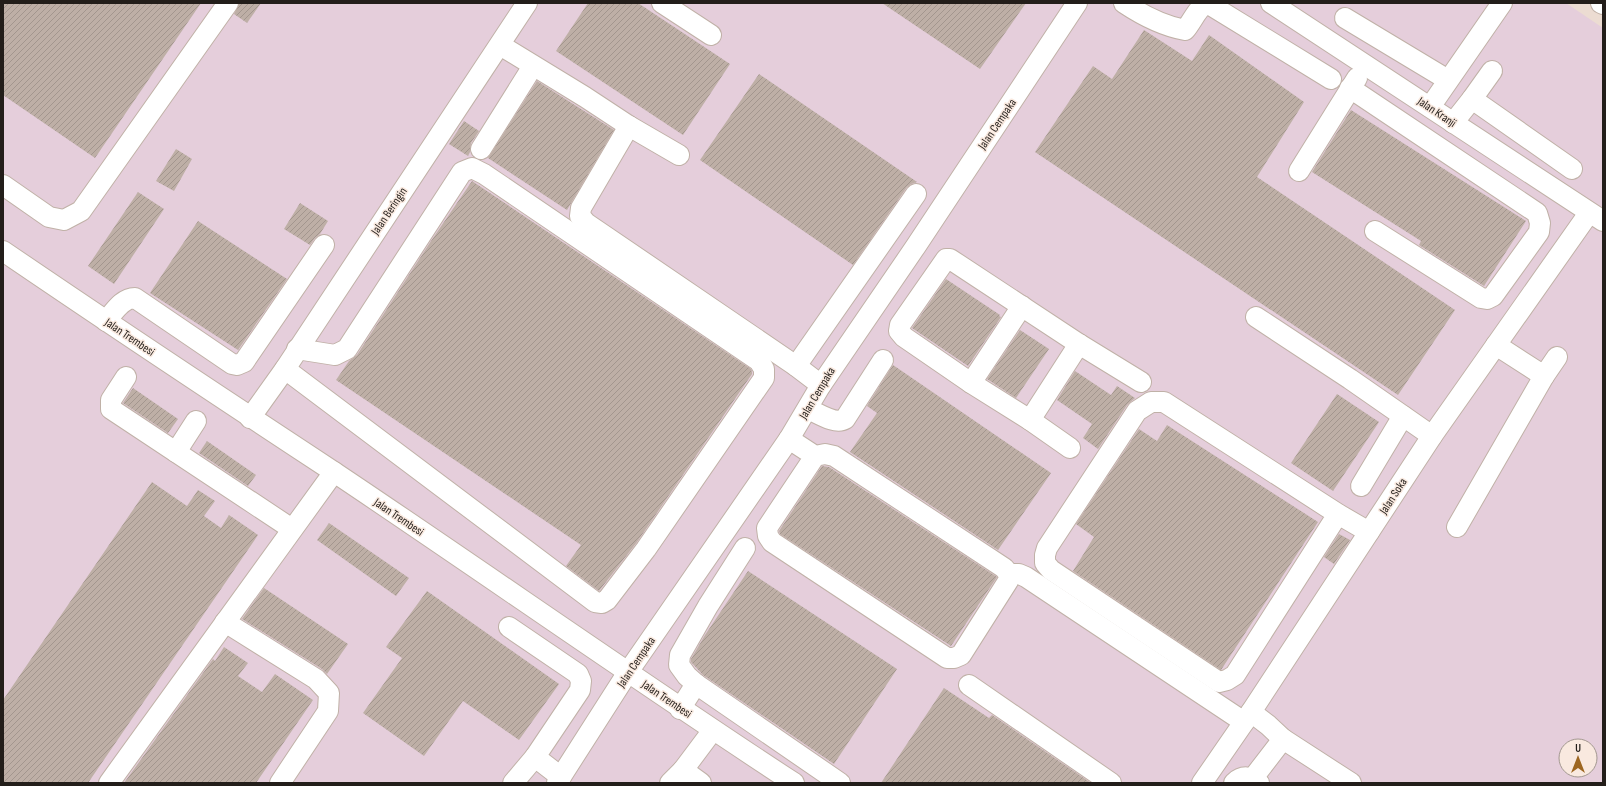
<svg xmlns="http://www.w3.org/2000/svg" width="1606" height="786" viewBox="0 0 1606 786" font-family="'Sofia Sans Condensed',sans-serif">
  <style>
    .industrial { fill: #e5cedb; fill-rule: evenodd }
    .building { fill: url(#building-hatch) }
    .lines { fill: none; stroke-linecap: round; stroke-linejoin: round }
    .minor-casing { stroke: #c0b1a7; stroke-width: 22 }
    .minor { stroke: #fff; stroke-width: 20 }
    .labels { text-anchor: middle; stroke-width: 3; stroke-linejoin: round; paint-order: stroke }
    .street-label { font-size: 12px; fill: #231e1a; stroke: #f9e9df }
  </style>
  <defs>
    <pattern id="building-hatch" width="6" height="6" patternUnits="userSpaceOnUse"><rect width="6" height="6" fill="#beafa6"/><path d="M-1 1l2-2M0 6l6-6M5 7l2-2" fill="none" stroke="#a3968e"/></pattern>
  </defs>
  <rect width="100%" height="100%" fill="#ecdcd2"/>
  <!-- industrial -->
  <path class="industrial" d="M3,3H1566L1603,28V783H3ZM1566,746H1590V770H1566Z"/>
  <!-- building -->
  <g class="building">
    <path d="M3,3H201L95,158L3,95Z"/>
    <path d="M239,3H261L247,23L234,14Z"/>
    <path d="M588,3H638L730,64L683,135L556,51Z"/>
    <path d="M882,3H1026L980,69Z"/>
    <path d="M1144,30L1192,61L1209,35L1304,102L1257,177L1455,310L1398,395L1035,152L1093,66L1112,79Z"/>
    <path d="M759,74L917,182L911,184L907,187L853,265L700,160Z"/>
    <path d="M537,81L614,130L567,210L488,158Z"/>
    <path d="M1351,110L1526,221L1484,286L1419,245L1421,241L1312,172Z"/>
    <path d="M464,121L479,131L471,143L470,152L468,156L449,144Z"/>
    <path d="M176,149L192,159L174,191L156,181Z"/>
    <path d="M472,181L751,369L752,372V374L637,542L599,591L566,566L581,545L336,380L349,361L357,355L431,241Z"/>
    <path d="M138,192L164,209L114,284L88,266Z"/>
    <path d="M300,203L328,221L320,234L315,238L310,245L284,229Z"/>
    <path d="M198,221L287,279L238,350L150,293Z"/>
    <path d="M946,279L1000,315L999,316L1001,317L968,366L912,328Z"/>
    <path d="M1020,330L1049,349L1016,398L987,379Z"/>
    <path d="M893,365L1051,473L998,550L850,452L877,413L867,406Z"/>
    <path d="M1075,371L1111,395L1117,386L1135,398L1127,405L1098,449L1083,438L1092,424L1057,400Z"/>
    <path d="M133,388L178,419L168,433L123,403Z"/>
    <path d="M1337,394L1379,422L1333,491L1291,463Z"/>
    <path d="M1167,425L1318,522L1221,670L1073,571L1094,537L1076,524L1139,429L1157,441Z"/>
    <path d="M207,441L256,475L248,486L199,453Z"/>
    <path d="M822,466L829,467L997,577L951,646L780,534L779,531Z"/>
    <path d="M152,482L187,506L198,490L215,501L204,516L221,528L229,515L258,535L88,783H3V700Z"/>
    <path d="M329,523L409,578L396,596L317,540Z"/>
    <path d="M1339,534L1350,540L1334,564L1324,557Z"/>
    <path d="M748,571L897,669L834,764L703,675L691,662V659L705,635Z"/>
    <path d="M264,588L348,644L327,674L322,669L242,619Z"/>
    <path d="M427,591L559,684L519,740L463,701L424,756L363,713L402,658L386,647Z"/>
    <path d="M224,647L248,663L238,676L262,692L275,674L313,700L256,783H124L213,659L215,661Z"/>
    <path d="M944,688L989,718L992,715L1091,783H881Z"/>
  </g>
  <g class="lines">
    <!-- minor casing -->
    <g class="minor-casing">
      <g id="minor">
        <path d="M662,3L711,35"/>
        <path d="M1124,3C1142,15 1163,26 1185,30C1192,22 1197,9 1205,4L1212,6L1331,79"/>
        <path d="M1271,3L1603,221"/>
        <path d="M1601,3L1603,4"/>
        <path d="M1345,18L1448,80"/>
        <path d="M500,45L585,97L629,126L679,155"/>
        <path d="M1350,88L1537,213L1540,223L1539,232L1493,296L1487,299L1481,298L1375,231"/>
        <path d="M1472,99L1492,71"/>
        <path d="M1430,107L1502,3"/>
        <path d="M1453,123L1472,99L1572,169"/>
        <path d="M629,126L581,208L580,216L586,223L796,366L821,385"/>
        <path d="M481,149L533,66"/>
        <path d="M1299,171L1357,78"/>
        <path d="M3,185L49,217L64,220L81,211L228,3"/>
        <path d="M3,251C113,326 223,399 334,472C488,575 639,682 794,783"/>
        <path d="M1256,317L1350,379L1432,436"/>
        <path d="M106,321C114,312 122,298 135,298L232,364L237,365L244,362L324,245"/>
        <path d="M1496,345L1544,376L1557,357"/>
        <path d="M796,366L916,194"/>
        <path d="M285,369L595,602L602,603L607,600L646,549L764,378V369L759,361L484,174L472,168L462,172L347,349L335,355L297,349"/>
        <path d="M126,377L111,400V409L292,529"/>
        <path d="M971,383L1022,306"/>
        <path d="M808,409C818,413 835,425 845,419L883,360"/>
        <path d="M250,418L285,369L527,3"/>
        <path d="M1030,420L1079,344"/>
        <path d="M789,439L815,456L767,528L768,536L772,542L947,658H954L961,655L1008,581L1009,574L1004,568L834,456L825,454L815,456"/>
        <path d="M1070,448L1030,420L971,383L904,337L899,331L900,325L946,259H950L1079,344L1141,382"/>
        <path d="M176,452L196,421"/>
        <path d="M1361,486L1403,416"/>
        <path d="M1338,514L1235,675L1227,680L1219,682L1051,570L1045,563V555L1047,548L1137,411L1151,402H1164L1338,514L1369,532"/>
        <path d="M1457,527L1544,376"/>
        <path d="M1009,574H1019L1026,577L1244,722"/>
        <path d="M225,622L316,679L329,693L328,711L280,783"/>
        <path d="M509,627L578,674L581,681L580,690L535,757L561,777"/>
        <path d="M696,684L840,783"/>
        <path d="M969,685L1111,783"/>
        <path d="M680,709L696,684L687,676L679,665L680,655L708,606L745,548"/>
        <path d="M1251,712L1268,725L1283,739L1351,783"/>
        <path d="M683,770L701,783"/>
        <path d="M1253,778L1283,739"/>
        <path d="M109,783L334,472"/>
        <path d="M513,783L535,757"/>
        <path d="M557,783L628,672L789,439L821,385L916,246L1077,3"/>
        <path d="M670,783L683,770L713,730"/>
        <path d="M1202,783L1251,712L1432,436L1589,213"/>
        <path d="M1234,783C1242,775 1251,776 1259,783"/>
      </g>
    </g>
    <!-- minor -->
    <use href="#minor" class="minor"/>
  </g>
  <g class="labels">
    <!-- street labels -->
    <g class="street-label">
      <text transform="translate(1437 112) rotate(34)" y="4">Jalan Kranji</text>
      <text transform="translate(997 124) rotate(-56)" y="4">Jalan Cempaka</text>
      <text transform="translate(389 211) rotate(-56)" y="4">Jalan Beringin</text>
      <text transform="translate(130 337) rotate(34)" y="4">Jalan Trembesi</text>
      <text transform="translate(817 393) rotate(-59)" y="4">Jalan Cempaka</text>
      <text transform="translate(1393 496) rotate(-57)" y="4">Jalan Soka</text>
      <text transform="translate(399 517) rotate(34)" y="4">Jalan Trembesi</text>
      <text transform="translate(636 662) rotate(-56)" y="4">Jalan Cempaka</text>
      <text transform="translate(667 699) rotate(34)" y="4">Jalan Trembesi</text>
    </g>
  </g>
  <!-- border -->
  <rect width="1606" height="786" fill="none" stroke="#231e1a" stroke-width="8"/>
  <!-- north arrow -->
  <g transform="translate(1578 758)"><circle r="19" fill="#f9e9df" stroke="#a39890"/>
  <path d="M0-3L7 15L0 10L-7 15Z" fill="#9d6621"/>
  <text y="-6" font-size="11" font-weight="bold" text-anchor="middle" fill="#231e1a">U</text>
  </g>
</svg>
